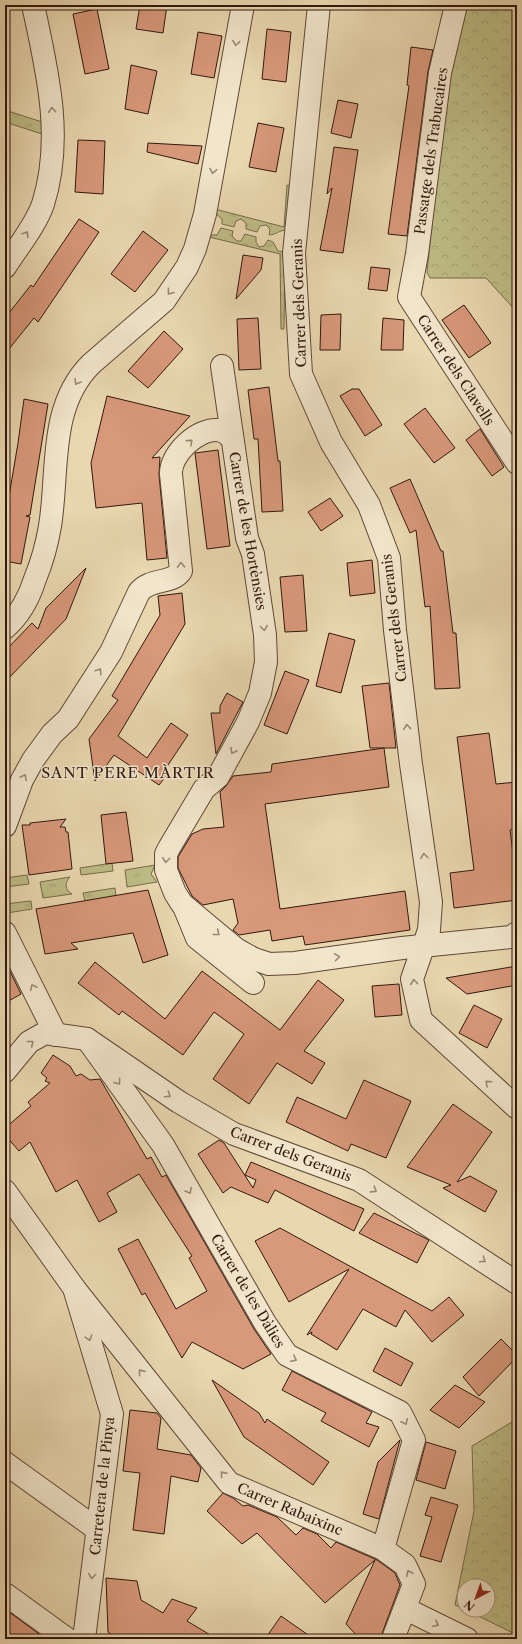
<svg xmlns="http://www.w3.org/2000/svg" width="522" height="1644" viewBox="0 0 522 1644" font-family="'Libre Caslon Text',serif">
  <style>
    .grass { fill: url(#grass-tufts); stroke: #786a4a }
    .park { fill: url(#park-crowns); stroke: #786a4a }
    .building { fill: #d8987a; stroke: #31180e }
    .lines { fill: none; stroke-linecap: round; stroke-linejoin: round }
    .minor-casing { stroke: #5f4836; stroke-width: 24 }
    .minor { stroke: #f1e5cb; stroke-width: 22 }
    .oneway { stroke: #9b8976 }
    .labels { text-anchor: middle; stroke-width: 3; stroke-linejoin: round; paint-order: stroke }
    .street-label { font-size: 14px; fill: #31180e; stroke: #f1e5cb }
    .neighbourhood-label { font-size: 15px; letter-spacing: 1px; fill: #31180e; stroke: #f1e5cb }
  </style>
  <defs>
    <pattern id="grass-tufts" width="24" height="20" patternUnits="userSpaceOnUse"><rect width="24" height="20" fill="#bebc86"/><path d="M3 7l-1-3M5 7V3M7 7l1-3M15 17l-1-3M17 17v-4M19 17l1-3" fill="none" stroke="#a4a172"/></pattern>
    <pattern id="park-crowns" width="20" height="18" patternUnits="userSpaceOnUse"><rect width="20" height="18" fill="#bebc86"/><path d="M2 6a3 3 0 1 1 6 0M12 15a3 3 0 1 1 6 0" fill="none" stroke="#a4a172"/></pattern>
  </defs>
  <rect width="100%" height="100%" fill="#e9d7af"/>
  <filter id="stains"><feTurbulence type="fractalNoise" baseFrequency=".005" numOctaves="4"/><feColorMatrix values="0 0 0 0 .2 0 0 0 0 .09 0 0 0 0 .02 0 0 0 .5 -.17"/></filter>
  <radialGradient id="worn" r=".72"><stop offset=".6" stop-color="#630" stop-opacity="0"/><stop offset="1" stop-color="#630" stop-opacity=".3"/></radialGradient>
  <!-- grass -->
  <g class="grass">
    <path d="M5,110L42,122V134L5,122Z"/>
    <path d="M287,185L292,186L287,230C279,230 276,235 269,235L270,229L266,225L260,226L257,232L246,229V223L241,219L236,221L234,227L222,224V219L215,213V209L284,227Z"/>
    <path d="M221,228L233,231L232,236L237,241H241L245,234L256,237V242L259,247L264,246L268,240L273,242L278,251L285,252L284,329H281L280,254L209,237V235H217Z"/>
    <path d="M112,863L113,871L81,875L80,868Z"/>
    <path d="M155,865L151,874L157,882L127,887L125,870Z"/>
    <path d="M27,875L29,884L5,887V878Z"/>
    <path d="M70,877C64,883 65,890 72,894L43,898L40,882Z"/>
    <path d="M115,888L116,897L85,901L83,893Z"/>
    <path d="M31,901L32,909L7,913L5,912V904Z"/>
  </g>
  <!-- park -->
  <g class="park">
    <path d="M466,5H517V312L486,278H430L427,272L443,121L451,61Z"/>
    <path d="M517,1419V1635L466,1610H488V1586H464V1609L455,1605L474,1511L472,1446Z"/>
  </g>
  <!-- building -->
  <g class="building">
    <path d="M140,5H167L163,33L136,29Z"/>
    <path d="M97,9L109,69L85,74L73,14Z"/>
    <path d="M267,29L291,32L286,82L262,79Z"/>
    <path d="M198,32L222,36L214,78L191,74Z"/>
    <path d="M411,47L433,50L428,71L407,236L388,234L409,86L407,85Z"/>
    <path d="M131,65L157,71L148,114L125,109Z"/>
    <path d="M338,100L358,104L351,138L331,133Z"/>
    <path d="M258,123L284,128L276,172L249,167Z"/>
    <path d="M78,140L105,141L103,194L75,192Z"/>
    <path d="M148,143L202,146L198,164L147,152Z"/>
    <path d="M334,147L358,150L343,253L320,250L332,188L327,194Z"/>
    <path d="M79,219L99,232L38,322L34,318L5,354V318L31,285L33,287Z"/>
    <path d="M143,231L168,250L135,292L111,274Z"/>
    <path d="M243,255L263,258L261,270L236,299Z"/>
    <path d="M371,267L390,269L387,291L368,289Z"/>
    <path d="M464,305L491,343L469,358L442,320Z"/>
    <path d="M341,314L340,350H320L321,315Z"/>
    <path d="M258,318L261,369L239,370L237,319Z"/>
    <path d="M383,318L404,320L403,350H381Z"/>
    <path d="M164,331L183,349L148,388L128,371Z"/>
    <path d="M269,387L278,461H280L283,511L262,512L258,439H254L248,390Z"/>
    <path d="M352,389H359L382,425L365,436L340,396Z"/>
    <path d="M107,396L190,416L152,458L160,457L159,475L167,558L147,560L142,503L96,508L91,463Z"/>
    <path d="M24,399L48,404L30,515L26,516L30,517L21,564L5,561V507L7,508L18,443Z"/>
    <path d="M425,408L455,448L434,463L404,424Z"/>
    <path d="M480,429L504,467L492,476L466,440Z"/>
    <path d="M218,450L230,546L207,549L195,453Z"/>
    <path d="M410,479L441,551H443L453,633H456L460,688L435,689L430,606L425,607L416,530L410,533L390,488Z"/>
    <path d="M330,498L343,516L321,531L308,512Z"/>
    <path d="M372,560L375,593L350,596L347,563Z"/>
    <path d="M86,568L66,619L5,682V651L32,623L38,629L46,608Z"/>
    <path d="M303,575L307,631L285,632L280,577Z"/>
    <path d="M182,593L185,624L118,736L147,758L171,723L188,735L164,771L168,774L159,785L114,755L95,781L89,739L118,700L112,696L160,615L158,596Z"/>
    <path d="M329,633L355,640L341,693L316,686Z"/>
    <path d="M285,671L309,680L287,734L264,725Z"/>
    <path d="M389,683L396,748H370L362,686Z"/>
    <path d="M227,693L243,702L216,754L211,713H220V706Z"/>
    <path d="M489,733L496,784L517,782V829L510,830L517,882V900L454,908L450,873L474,870L457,737Z"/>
    <path d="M384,748L389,787L265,804L280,909L405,891L410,930L305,945L303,936L272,941L270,930L239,935L233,930L238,923L233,899L203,905L192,896L178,868V857L192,834L203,829L224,827L220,792L226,786L233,776L271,772L272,764Z"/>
    <path d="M126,812L133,861L106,864L101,815Z"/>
    <path d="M66,819L60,827H65L66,832H68L72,869L29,875L22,825H30V823Z"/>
    <path d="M148,890L168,955L143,963L133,933L71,943L78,949L45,954L36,909Z"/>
    <path d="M5,961L21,994L5,1003Z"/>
    <path d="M95,962L165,1019L202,971L280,1030L318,980L344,1000L304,1051L325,1063L312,1084L277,1063L249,1104L213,1079L244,1034L214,1012L183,1055L122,1011L119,1015L78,983Z"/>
    <path d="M517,966V985L467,994L446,978Z"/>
    <path d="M399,984L402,1015L375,1017L372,986Z"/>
    <path d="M474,1005L502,1019L487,1048L459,1033Z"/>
    <path d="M53,1055L70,1066L76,1076L81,1074L90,1080L100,1079L147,1159L151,1157L162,1177L166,1175L254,1329L271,1354L243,1369L192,1342L182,1358L145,1293L142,1295L118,1249L138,1239L176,1309L207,1291L189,1258L192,1256L139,1174L107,1193L117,1212L99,1222L77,1180L56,1192L30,1142L19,1151L5,1135V1128L31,1106L28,1102L50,1083L45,1081L47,1078L41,1073Z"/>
    <path d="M364,1080L411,1101L386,1158L351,1144L348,1151L286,1122L297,1097L346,1119Z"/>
    <path d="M453,1104L492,1132L457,1182L470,1176L497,1191L485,1212L443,1188L451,1185L407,1167Z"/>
    <path d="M219,1140L224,1143L253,1188L256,1180L245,1175L251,1162L364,1209L354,1231L275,1190L268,1203L231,1187L223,1193L198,1154Z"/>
    <path d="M374,1213L429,1240L417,1263L359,1233Z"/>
    <path d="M280,1228L432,1311L449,1297L464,1315L432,1342L405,1310L396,1327L363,1309L337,1350L311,1334L312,1332L307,1335L349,1269L289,1302L255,1241Z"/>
    <path d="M501,1339L517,1355V1357L479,1396L463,1377Z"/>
    <path d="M385,1348L413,1363L401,1386L373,1371Z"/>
    <path d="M292,1371L372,1412L366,1423L379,1427L369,1447L321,1421L326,1413L282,1390Z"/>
    <path d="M212,1380L259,1413L265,1423L267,1419L329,1462L313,1485L244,1437Z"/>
    <path d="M455,1385L485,1402L459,1428L430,1410Z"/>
    <path d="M130,1410L157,1413L161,1418L157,1449L191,1455L201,1468L198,1482L171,1476L164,1534L133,1530L140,1473L123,1471Z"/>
    <path d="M400,1440L379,1519L363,1514L378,1462Z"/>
    <path d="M426,1442L456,1451L445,1489L416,1480Z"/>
    <path d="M223,1493L233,1498L243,1506L248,1505L277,1517L296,1535L303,1528L317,1534L331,1548L336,1542L377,1560L395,1573L400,1585L380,1639H360L346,1624L375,1560L325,1603L257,1533L242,1544L207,1511Z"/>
    <path d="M431,1497L458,1505L441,1562L420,1556L432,1517L425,1515Z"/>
    <path d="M106,1578L137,1581L141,1600L163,1613L172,1599L197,1608L187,1621L217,1639H117L108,1632Z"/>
    <path d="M5,1609L46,1639H5Z"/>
    <path d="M281,1616L314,1639H265Z"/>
  </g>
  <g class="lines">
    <!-- minor casing -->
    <g class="minor-casing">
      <g id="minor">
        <path d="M319,5L294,253L301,374L331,442L369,505L389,558L395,630L411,764L431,902L429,930L412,979L421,1020L517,1108"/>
        <path d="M456,5L440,73L417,254L409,297L517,463"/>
        <path d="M5,267C17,248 36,225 43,204C64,138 47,70 33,5"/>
        <path d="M222,366L247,538L253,554L265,635L266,662L260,693L248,722L218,777L204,789L169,848L166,854V870L175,893L182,904L236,949L254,959L269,964L295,963L402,948L511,937L517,933"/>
        <path d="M5,628C20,615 29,598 35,579C42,562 47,544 50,526C59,471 48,407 91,364L164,301L187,267L195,249L205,214L243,5"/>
        <path d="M5,826L22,780L33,760L52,734L68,719L111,652L139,592C150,578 173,584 181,571L171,474C170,454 198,428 218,430C224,431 228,435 232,438"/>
        <path d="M185,909L197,938L253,983"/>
        <path d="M5,933L56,1035"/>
        <path d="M87,1039L163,1145L265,1323L287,1355L400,1412L414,1440L383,1549"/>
        <path d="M5,1071L29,1042L45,1033L87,1039L179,1102L234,1134L359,1180L517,1283"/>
        <path d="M5,1191L74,1288L112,1414L84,1639"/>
        <path d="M74,1288L229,1483L383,1549L405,1565L414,1584L393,1639"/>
        <path d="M5,1463L98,1530"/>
        <path d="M5,1594L67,1639"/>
        <path d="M406,1609L467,1639"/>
      </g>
    </g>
    <!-- minor -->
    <use href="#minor" class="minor"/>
  </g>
  <!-- one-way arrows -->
  <defs><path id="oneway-chevron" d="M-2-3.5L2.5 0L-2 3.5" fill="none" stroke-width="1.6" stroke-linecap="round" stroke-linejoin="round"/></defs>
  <g class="oneway">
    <use href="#oneway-chevron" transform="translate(236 43) rotate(99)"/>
    <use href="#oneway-chevron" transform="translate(52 110) rotate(-95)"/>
    <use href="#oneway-chevron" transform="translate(213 171) rotate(101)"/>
    <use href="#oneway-chevron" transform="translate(26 234) rotate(-58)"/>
    <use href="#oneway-chevron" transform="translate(170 292) rotate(127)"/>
    <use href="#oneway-chevron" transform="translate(77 382) rotate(121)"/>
    <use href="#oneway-chevron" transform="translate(190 442) rotate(-41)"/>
    <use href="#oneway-chevron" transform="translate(181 565) rotate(-92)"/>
    <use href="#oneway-chevron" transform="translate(264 628) rotate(82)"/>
    <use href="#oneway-chevron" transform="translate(99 671) rotate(-57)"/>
    <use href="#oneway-chevron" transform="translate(407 727) rotate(-96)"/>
    <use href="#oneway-chevron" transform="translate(233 751) rotate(119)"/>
    <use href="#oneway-chevron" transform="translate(24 777) rotate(-63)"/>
    <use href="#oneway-chevron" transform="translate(424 856) rotate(-98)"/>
    <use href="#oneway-chevron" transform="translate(166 860) rotate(95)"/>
    <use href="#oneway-chevron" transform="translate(217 933) rotate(38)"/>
    <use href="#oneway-chevron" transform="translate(337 957) rotate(-8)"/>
    <use href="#oneway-chevron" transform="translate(414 982) rotate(-95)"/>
    <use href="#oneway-chevron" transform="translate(33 987) rotate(-116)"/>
    <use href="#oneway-chevron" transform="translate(31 1043) rotate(-38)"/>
    <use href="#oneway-chevron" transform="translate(118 1082) rotate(54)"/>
    <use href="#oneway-chevron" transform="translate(488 1083) rotate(-138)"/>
    <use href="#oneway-chevron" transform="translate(168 1095) rotate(34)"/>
    <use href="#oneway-chevron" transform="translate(374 1190) rotate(33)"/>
    <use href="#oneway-chevron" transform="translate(189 1191) rotate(60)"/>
    <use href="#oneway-chevron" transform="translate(483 1260) rotate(34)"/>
    <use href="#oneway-chevron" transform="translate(89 1338) rotate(73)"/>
    <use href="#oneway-chevron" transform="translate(294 1359) rotate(26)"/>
    <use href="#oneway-chevron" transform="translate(141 1372) rotate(-129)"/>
    <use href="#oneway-chevron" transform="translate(405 1422) rotate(64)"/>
    <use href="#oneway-chevron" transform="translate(223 1474) rotate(-129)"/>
    <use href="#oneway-chevron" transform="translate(409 1573) rotate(-116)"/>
    <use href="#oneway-chevron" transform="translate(92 1576) rotate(97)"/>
    <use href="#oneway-chevron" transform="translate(436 1624) rotate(26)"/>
  </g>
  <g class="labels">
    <!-- street labels -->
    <g class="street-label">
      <text transform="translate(431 151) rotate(-82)" y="5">Passatge dels Trabucaires</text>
      <text transform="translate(299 303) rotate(-92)" y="5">Carrer dels Geranis</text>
      <text transform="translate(456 370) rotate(57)" y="5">Carrer dels Clavells</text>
      <text transform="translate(248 531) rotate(80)" y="5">Carrer de les Hortènsies</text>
      <text transform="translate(394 618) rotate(-97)" y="5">Carrer dels Geranis</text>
      <text transform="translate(291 1154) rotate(21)" y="5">Carrer dels Geranis</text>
      <text transform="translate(248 1291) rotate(59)" y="5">Carrer de les Dàlies</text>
      <text transform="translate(102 1486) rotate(-84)" y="5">Carretera de la Pinya</text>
      <text transform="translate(290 1509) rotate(23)" y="5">Carrer Rabaixinc</text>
    </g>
    <!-- neighbourhood labels -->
    <g class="neighbourhood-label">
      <text x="128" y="778">SANT PERE MÀRTIR</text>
    </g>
  </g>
  <!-- margin -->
  <rect width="522" height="1644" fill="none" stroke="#e9d7af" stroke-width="20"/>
  <rect x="6" y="6" width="510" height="1632" fill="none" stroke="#31180e" stroke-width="2"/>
  <rect x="10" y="10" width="502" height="1624" fill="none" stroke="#31180e"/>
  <!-- north arrow -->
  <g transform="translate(476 1598) rotate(221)"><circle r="19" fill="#f1e5cb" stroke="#a4937f"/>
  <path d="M0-3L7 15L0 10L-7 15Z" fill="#8f2418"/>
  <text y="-6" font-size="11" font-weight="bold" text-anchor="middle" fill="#31180e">N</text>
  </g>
  <rect width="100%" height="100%" filter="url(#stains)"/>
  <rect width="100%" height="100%" fill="url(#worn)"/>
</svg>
